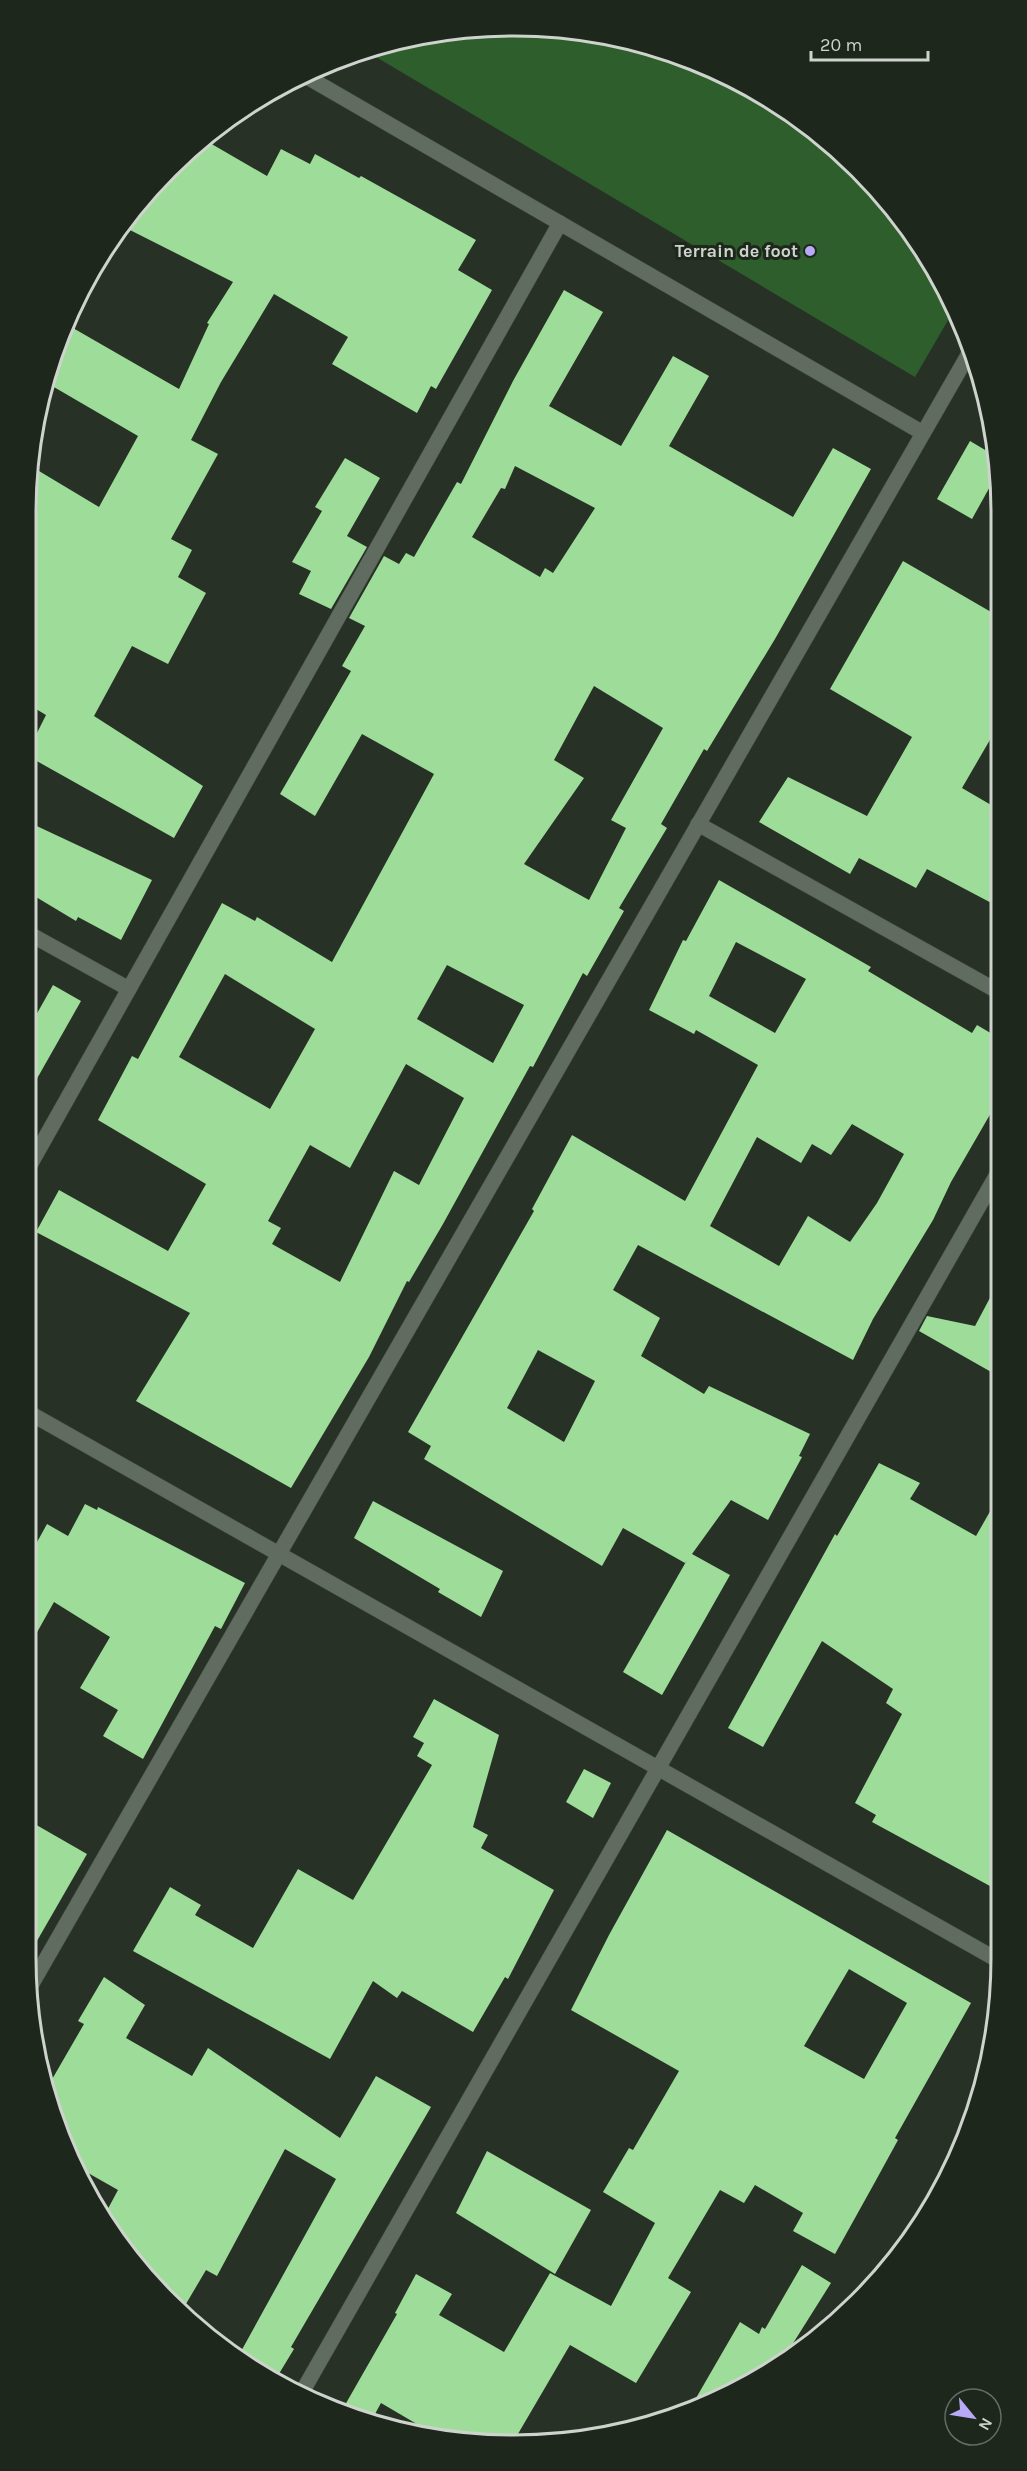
<svg xmlns="http://www.w3.org/2000/svg" width="1027" height="2471" viewBox="0 0 1027 2471" font-family="Karla,sans-serif">
  <style>
    .green { fill: #2e5e2c }
    .building { fill: #9edc99; fill-rule: evenodd }
    .lines { fill: none; stroke-linecap: round; stroke-linejoin: round }
    .minor-casing { stroke: #444d44; stroke-width: 16 }
    .minor { stroke: #606c5f; stroke-width: 15 }
    .poi-dot { fill: #b9aaf7; stroke: #1d271c; stroke-width: 2 }
    .labels { text-anchor: middle; stroke-width: 6; stroke-linejoin: round; paint-order: stroke }
    .poi-label { font-size: 18px; font-weight: bold; fill: #ced4cd; stroke: #1d271c; text-anchor: end }
    .rim { fill: none; stroke: #ced4cd; stroke-width: 3 }
  </style>
  <rect width="100%" height="100%" fill="#273126"/>
  <!-- green -->
  <path class="green" d="M481,27L577,30L670,51L785,108L881,192L954,310L915,377L376,57L387,42Z"/>
  <!-- building -->
  <g class="building">
    <path d="M203,139L267,176L281,149L310,164L315,154L359,178L361,176L476,240L458,270L492,290L436,389L431,386L417,413L332,364L348,337L274,294L221,382L191,440L218,454L171,539L192,550L178,577L206,593L168,664L132,646L94,716L203,786L174,838L26,755L46,715L26,703V513L30,486L39,471L99,507L138,436L47,383L51,357L66,324L179,389L209,324L207,323L233,282L122,226L146,192Z"/>
    <path d="M564,290L603,312L549,406L621,446L673,356L709,376L669,446L793,517L833,448L871,469L775,639L707,751L704,749L661,824L667,828L619,908L624,911L587,976L583,973L533,1067L530,1066L443,1224L409,1282L407,1281L369,1357L291,1488L136,1401L190,1313L36,1232L59,1190L168,1251L206,1184L98,1120L132,1056L138,1059L222,903L255,921L257,917L332,962L434,774L362,734L315,816L280,794L351,671L342,666L365,626L349,618L384,556L399,564L406,553L414,557L457,482L461,484L513,381ZM515,466L595,508L553,573L545,568L540,577L472,537L501,488L505,489ZM594,686L663,728L611,820L626,828L589,900L524,864L584,778L554,760ZM447,965L524,1005L493,1063L417,1019ZM225,974L315,1029L270,1109L179,1057ZM406,1064L464,1098L419,1185L394,1171L340,1282L272,1244L281,1228L268,1221L310,1145L350,1168Z"/>
    <path d="M970,441L997,457V474L972,519L937,499Z"/>
    <path d="M345,458L380,478L347,536L367,547L331,609L299,594L311,571L292,562L322,511L315,507Z"/>
    <path d="M903,561L998,616V726L962,788L998,809L999,907L927,869L916,888L859,858L850,874L759,822L788,777L867,816L912,737L830,689Z"/>
    <path d="M26,821L152,880L121,940L78,917L76,921L26,891Z"/>
    <path d="M719,880L871,967L868,971L972,1033L977,1025L999,1038V1099L951,1182L933,1220L873,1319L853,1360L638,1245L613,1290L660,1318L641,1356L704,1394L709,1386L810,1434L799,1456L802,1457L768,1520L731,1500L692,1554L730,1575L662,1695L623,1672L687,1560L685,1563L623,1528L602,1566L424,1459L431,1446L408,1432L534,1211L532,1209L572,1135L685,1201L758,1065L696,1030L694,1034L649,1010L683,940L686,941ZM736,942L806,979L775,1033L709,996ZM852,1124L904,1154L877,1203L850,1242L808,1216L779,1266L710,1226L757,1137L801,1163L812,1144L831,1155ZM538,1350L595,1381L564,1442L507,1408Z"/>
    <path d="M53,985L81,1001L26,1098V1033Z"/>
    <path d="M1000,1279V1377L919,1331L927,1316L975,1326Z"/>
    <path d="M879,1463L920,1483L910,1499L976,1536L1000,1494L1001,1892L872,1822L876,1815L855,1803L902,1714L886,1703L893,1689L822,1641L763,1747L728,1728L835,1534L837,1536Z"/>
    <path d="M373,1501L503,1571L481,1617L438,1592L440,1589L354,1538Z"/>
    <path d="M85,1504L97,1510L98,1507L245,1583L221,1629L215,1626L143,1759L103,1736L118,1710L80,1688L110,1637L54,1602L26,1652V1538L36,1544L47,1524L68,1536Z"/>
    <path d="M434,1699L499,1735L473,1827L488,1835L481,1848L554,1890L508,1979L505,1977L473,2032L402,1991L397,1998L373,1981L330,2059L133,1951L170,1887L201,1905L195,1915L253,1948L298,1869L353,1900L432,1765L417,1756L424,1743L413,1737Z"/>
    <path d="M584,1769L611,1783L593,1818L566,1802Z"/>
    <path d="M26,1819L87,1854L26,1960Z"/>
    <path d="M667,1830L971,2003L895,2138L898,2140L875,2182L835,2254L793,2231L803,2213L755,2185L744,2203L720,2190L668,2278L691,2292L636,2383L570,2345L515,2439L444,2440L381,2403L370,2423L341,2412L397,2314L395,2313L416,2274L452,2294L439,2315L504,2352L550,2273L611,2306L655,2223L603,2192L629,2148L633,2150L679,2071L571,2010L609,1935ZM849,1969L907,2003L864,2079L804,2046Z"/>
    <path d="M104,1977L145,2005L126,2038L192,2076L208,2048L340,2138L376,2076L431,2107L291,2347L294,2349L274,2382L239,2355L336,2179L285,2149L217,2276L206,2270L183,2309L147,2279L103,2218L118,2190L74,2165L52,2115L47,2088L84,2024L78,2021Z"/>
    <path d="M487,2151L591,2210L555,2274L456,2213Z"/>
    <path d="M802,2265L831,2283L780,2364L758,2380L692,2405L740,2322L759,2334L762,2327L765,2329Z"/>
  </g>
  <g class="lines">
    <!-- minor casing -->
    <g class="minor-casing">
      <g id="minor">
        <path d="M302,74L923,433"/>
        <path d="M698,824L999,992"/>
        <path d="M26,932L129,989"/>
        <path d="M26,1172L560,223"/>
        <path d="M26,1411L1001,1962"/>
        <path d="M30,1987L971,350"/>
        <path d="M301,2394L999,1171"/>
      </g>
    </g>
    <!-- minor -->
    <use href="#minor" class="minor"/>
  </g>
  <!-- markers -->
  <circle class="poi-dot" cx="810" cy="251" r="6"/>
  <g class="labels">
    <!-- poi labels -->
    <g class="poi-label">
      <text x="798" y="257">Terrain de foot</text>
    </g>
  </g>
  <!-- crop -->
  <path d="M0 0H1027V2471H0ZM513 36H514A477 477 0 0 1 991 513V1958A477 477 0 0 1 514 2435H513A477 477 0 0 1 36 1958V513A477 477 0 0 1 513 36Z" fill="#1d271c" fill-rule="evenodd"/>
  <path class="rim" d="M513 36H514A477 477 0 0 1 991 513V1958A477 477 0 0 1 514 2435H513A477 477 0 0 1 36 1958V513A477 477 0 0 1 513 36Z"/>
  <!-- north arrow -->
  <g transform="translate(973 2417) rotate(120)"><circle r="28" fill="#1d271c" stroke="#646c63" stroke-width="1.5"/>
  <path d="M0-4.5L10 22L0 15L-10 22Z" fill="#b9aaf7"/>
  <text y="-9" font-size="16" font-weight="bold" text-anchor="middle" fill="#ced4cd">N</text>
  </g>
  <!-- scale -->
  <path d="M811 51v9h117v-9" fill="none" stroke="#ced4cd" stroke-width="3"/>
  <text x="820" y="51" font-size="18" fill="#ced4cd" stroke="#1d271c" stroke-width="4.5" paint-order="stroke">20 m</text>
</svg>
